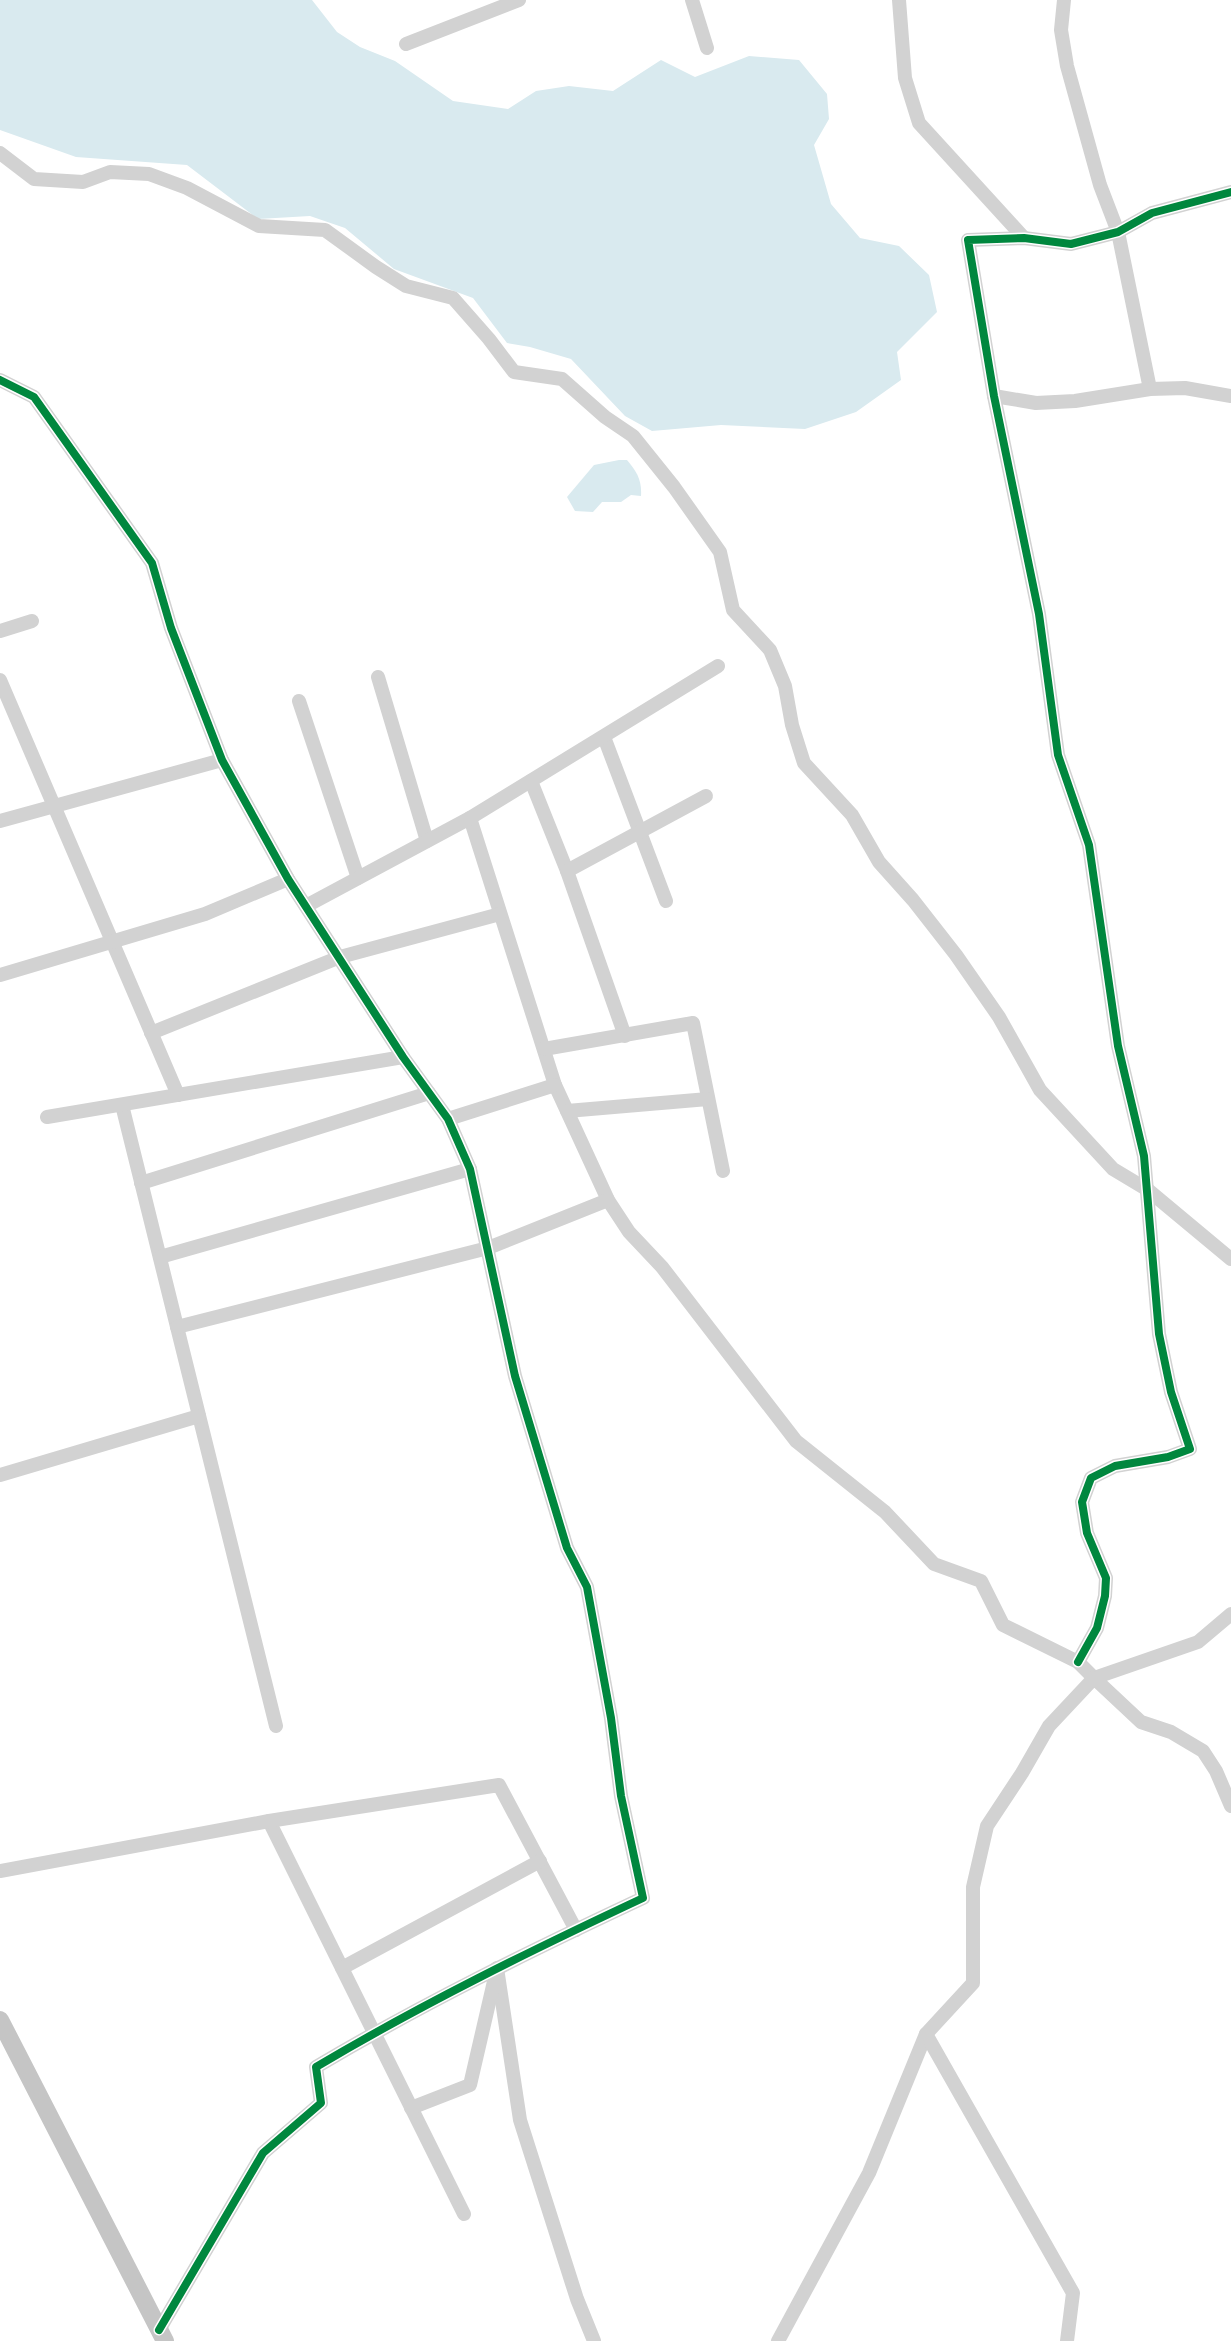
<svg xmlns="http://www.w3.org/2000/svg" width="1231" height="2341" viewBox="0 0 1231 2341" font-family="'Sofia Sans Condensed',sans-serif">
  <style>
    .water { fill: #d9eaef }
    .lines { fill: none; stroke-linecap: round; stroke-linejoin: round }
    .minor { stroke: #d2d2d2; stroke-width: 14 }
    .major { stroke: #c5c5c5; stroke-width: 18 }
    .cycleway-casing { stroke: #fff; stroke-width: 11 }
    .cycleway { stroke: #00873e; stroke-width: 8 }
  </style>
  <rect width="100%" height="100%" fill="#fff"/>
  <!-- water -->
  <g class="water">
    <path d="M0,0H312L337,32L360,47L395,61L453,101L508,109L536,91L569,86L613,91L661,60L695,77L749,56L799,60L827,94L829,119L814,145L831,204L860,238L899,246L929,275L937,312L897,352L901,380L856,412L805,429L721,425L652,431L625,416L571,359L530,347L507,343L473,298L394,269L345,228L310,216L258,219L187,165L76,157L0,130Z"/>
    <path d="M619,460H627C637,472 642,480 641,496L631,495L621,502H602L593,512L575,511L567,497L594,465Z"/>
  </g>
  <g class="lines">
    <!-- minor -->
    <g class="minor">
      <path d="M692,0L707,48"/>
      <path d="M899,0L905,78L919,123L1024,238"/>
      <path d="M1064,0L1061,30L1067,66L1100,185L1118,232L1150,389"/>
      <path d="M406,44L519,0"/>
      <path d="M0,153L34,179L83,182L110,172L149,174L187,188L259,226L325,230L376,267L406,286L453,298L489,339L514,372L562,379L605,417L633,436L674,487L720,552L733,610L770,650L785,686L792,725L804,763L852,815L879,862L913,900L956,955L999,1017L1040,1090L1113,1169L1148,1190L1231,1259"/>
      <path d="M0,380L34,397L152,563L171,628L222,760L288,879L403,1057L448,1119L470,1169L515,1376L567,1548L587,1587L611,1718L621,1796L643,1898C532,1950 422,2004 316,2067L321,2103L263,2153L159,2330"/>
      <path d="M994,396L1036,403L1075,401L1150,389L1185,388L1231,396"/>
      <path d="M0,631L32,621"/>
      <path d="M378,677L427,841"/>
      <path d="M0,680L178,1095"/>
      <path d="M299,701L358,878"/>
      <path d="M604,737L666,901"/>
      <path d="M531,781L567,871L625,1036"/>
      <path d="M470,818L555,1085L608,1200L629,1232L662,1267L796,1441L885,1512L934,1564L981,1581L1003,1625L1078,1662L1094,1678L1198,1642L1231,1614"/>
      <path d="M0,821L222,760"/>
      <path d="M567,871L706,796"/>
      <path d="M306,906L470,818L718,666"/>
      <path d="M0,975L205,914L288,879"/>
      <path d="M151,1033L340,957L500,914"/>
      <path d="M544,1049L693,1023L723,1171"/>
      <path d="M122,1105L276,1726"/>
      <path d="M567,1111L708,1099"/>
      <path d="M47,1117L403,1057"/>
      <path d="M448,1119L555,1085"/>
      <path d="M141,1183L429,1093"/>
      <path d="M160,1257L470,1169"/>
      <path d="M177,1327L488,1248L608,1200"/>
      <path d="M0,1475L199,1416"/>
      <path d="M1078,1662L1097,1628L1105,1596L1106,1578L1087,1533L1082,1502L1091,1478L1115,1466L1168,1457L1190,1449L1171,1392L1159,1334L1144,1156L1118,1046L1089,845L1058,755L1039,614L994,396L968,240L1024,238L1071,244L1118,232L1152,213L1231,192"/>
      <path d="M269,1821L464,2214"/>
      <path d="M0,1871L269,1821L499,1785L576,1930"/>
      <path d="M342,1968L540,1861"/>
      <path d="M497,1968L520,2120L577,2299L594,2341"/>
      <path d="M411,2108L470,2085L495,1977"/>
      <path d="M778,2341L869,2173L926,2034"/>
      <path d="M1067,2341L1073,2293L926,2034L973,1983V1887L987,1826L1022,1773L1049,1726L1094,1678L1141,1722L1171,1732L1203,1751L1216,1771L1231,1806"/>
    </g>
    <!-- major -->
    <path class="major" d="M0,2020L165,2341"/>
    <!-- cycleway casing -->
    <g class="cycleway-casing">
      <g id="cycleway">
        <path d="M0,380L34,397L152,563L171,628L222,760L288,879L403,1057L448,1119L470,1169L515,1376L567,1548L587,1587L611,1718L621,1796L643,1898C532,1950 422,2004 316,2067L321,2103L263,2153L159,2330"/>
        <path d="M1078,1662L1097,1628L1105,1596L1106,1578L1087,1533L1082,1502L1091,1478L1115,1466L1168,1457L1190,1449L1171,1392L1159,1334L1144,1156L1118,1046L1089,845L1058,755L1039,614L994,396L968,240L1024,238L1071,244L1118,232L1152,213L1231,192"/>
      </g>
    </g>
    <!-- cycleway -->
    <use href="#cycleway" class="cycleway"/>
  </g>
</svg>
